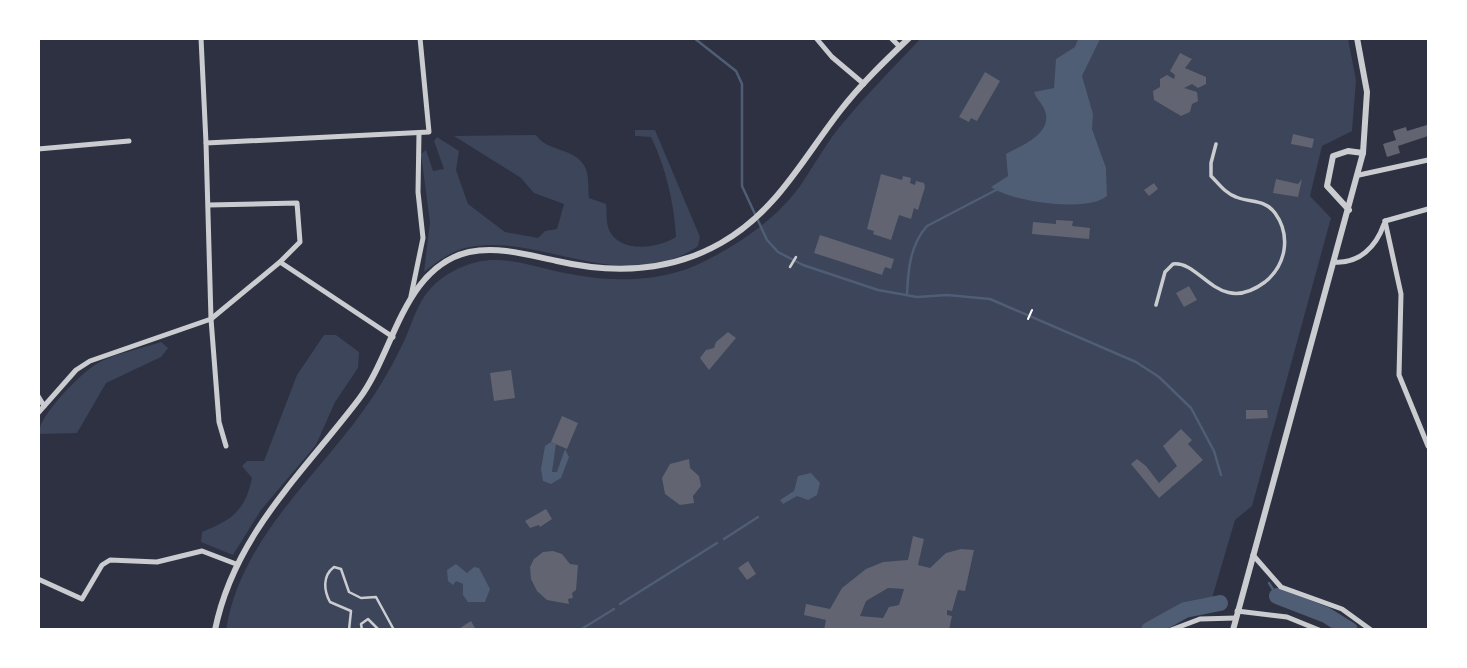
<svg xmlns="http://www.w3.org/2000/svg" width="1467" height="668" viewBox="0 0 1467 668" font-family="Figtree,sans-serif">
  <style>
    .green { fill: #3c4559 }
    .water { fill: #4f5d75 }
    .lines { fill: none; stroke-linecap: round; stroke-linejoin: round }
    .stream { stroke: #4f5d75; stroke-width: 2.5 }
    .river { stroke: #4f5d75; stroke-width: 16 }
    .building { fill: #626471; fill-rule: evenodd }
    .path { stroke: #fff; stroke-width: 2 }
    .service { stroke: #caccd0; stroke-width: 2.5 }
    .pedestrian { stroke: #caccd0; stroke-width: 3.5 }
    .minor { stroke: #caccd0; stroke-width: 5 }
    .tertiary { stroke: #caccd0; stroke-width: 6 }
  </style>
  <rect width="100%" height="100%" fill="#2d3142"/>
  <!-- green -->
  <g class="green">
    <path d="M920,39H1348L1356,80L1352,131L1322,146L1310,196L1331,218L1252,506L1235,520L1212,598L1181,605L1139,630H226C241,534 324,472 374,395C386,377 396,358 405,339C413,321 417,303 431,288C443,275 460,266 477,262C503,256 529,265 555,271C604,282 659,285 705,261C741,243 776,219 800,186C813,167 824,147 838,129C864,97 893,68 920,39Z"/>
    <path d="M635,130H655L700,237L698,246C624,298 535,230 465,248C448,253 437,262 424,272L430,222L421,154L426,150L433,171L444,169L434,141L437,137L459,151L456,170L468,204L505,232L538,238L545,231L557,229L564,204L534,193L521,178L454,136L536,135C548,153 577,147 586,169C589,177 588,190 589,198L606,204C607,211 606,220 608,227C617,254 657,249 676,237C674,203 666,168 651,137L635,136Z"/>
    <path d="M324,335H336L359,352L358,368L335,402L316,445L261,510L233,555L201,542L202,532C232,520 245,511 252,478L242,466L247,461H264L297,375Z"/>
    <path d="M161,342L168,348L161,357L106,383L77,433L39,434C38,416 82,372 98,363C116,353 141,349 161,342Z"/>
  </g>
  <!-- water -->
  <g class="water">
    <path d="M1078,39H1100L1082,76L1093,114L1092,129L1106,168L1107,196C1087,213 1012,202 991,187L1008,176L1006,154C1020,146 1053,134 1045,111C1043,104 1036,99 1034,92L1054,88L1056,59L1075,47Z"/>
    <path d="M551,442L556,444L552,472H557L565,449L569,457L561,478L551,484L543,481L541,469L545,446Z"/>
    <path d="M811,473L820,483L817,495L808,500L797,496L783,504L780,500L794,491L798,476Z"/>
    <path d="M456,564L467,573L474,567L479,568L490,589L485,602H468L463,595V584L456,581L453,585L448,581L447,570Z"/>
  </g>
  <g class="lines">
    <!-- stream -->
    <g class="stream">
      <path d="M694,38L736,71L742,84V186L767,240L778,252L803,265L878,290L917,297L947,295L990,299L1136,362L1159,377L1191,408L1214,451L1221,475"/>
      <path d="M907,295C908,270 910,245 927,226L998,189"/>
      <path d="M724,539L758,517"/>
      <path d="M1269,583L1277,596"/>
      <path d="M620,604L717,543"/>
      <path d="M580,630L614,609"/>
    </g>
    <!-- river -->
    <g class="river">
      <path d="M1277,596L1326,615L1350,630"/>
      <path d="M1149,630L1185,610L1220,603"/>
    </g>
  </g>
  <!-- building -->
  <g class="building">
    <path d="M1180,53L1192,59L1185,68L1206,77V84L1198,88L1192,84L1184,88L1197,92L1198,101L1192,104L1190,112L1181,116L1154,100L1153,91L1160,87V79L1167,75L1174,79L1175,75L1170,71Z"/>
    <path d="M985,72L1000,81L977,121L971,118L969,122L959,117Z"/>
    <path d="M1427,125L1428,136L1398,146L1400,153L1387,157L1383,144L1396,140L1393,131L1406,127L1407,131Z"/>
    <path d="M1293,134L1314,139L1312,148L1291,144Z"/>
    <path d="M881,174L902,180L903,176L911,178L910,183L915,185L916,181L924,183L925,187L918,210L914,208L911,219L899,215L891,240L873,234L874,231L867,229Z"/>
    <path d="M1276,179L1298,184L1302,179L1298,197L1273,193Z"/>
    <path d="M1154,183L1158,189L1149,196L1144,190Z"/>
    <path d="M1056,220L1073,221L1072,226L1090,228L1089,239L1032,234L1033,222L1056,224Z"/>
    <path d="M820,235L894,259L891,269L885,267L882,275L814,253Z"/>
    <path d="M1189,286L1197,300L1184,307L1176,293Z"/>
    <path d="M728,332L736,338L709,370L700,358L706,350L714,348L716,342Z"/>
    <path d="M511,370L515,398L494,401L490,373Z"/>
    <path d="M1246,410H1267L1268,418L1246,419Z"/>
    <path d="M562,416L578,423L567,449L551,442Z"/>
    <path d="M1181,429L1192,440L1188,444L1203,460L1159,498L1131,464L1137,459L1146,466L1159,483L1177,466L1163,446Z"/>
    <path d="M689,459L690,468L699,476L701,486L693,496L694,503L680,505L665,494L662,478L670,464Z"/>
    <path d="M546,509L552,519L540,527L539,525L530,528L525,521Z"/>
    <path d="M913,536L924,539L918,565L930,568L946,553L961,549L974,550L965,591L958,590L952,611L947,610V615L952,616L949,630H824L826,620L804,615L806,604L830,609L842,588L866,569L883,562L908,560ZM888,588L904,589L899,605L889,607L883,618L860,616L866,601Z"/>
    <path d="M553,551L562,554L570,564L578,565L576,590L572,593L573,598L568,599L569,604L547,600L537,591L531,579L530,567L534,559L543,552Z"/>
    <path d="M748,561L756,574L747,580L738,568Z"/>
    <path d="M471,621L476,630H457Z"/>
  </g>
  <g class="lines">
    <!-- path -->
    <path class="path" d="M1028,319L1032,310"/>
    <!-- service -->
    <g class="service">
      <path d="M790,267L796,257"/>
      <path d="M349,630L351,611L330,602C324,591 322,576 334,567L341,569L349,592L361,598L376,597L394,630"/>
      <path d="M362,630L361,624L368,619L379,630"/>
    </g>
    <!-- pedestrian -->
    <path class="pedestrian" d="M1156,305L1165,272L1173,264C1201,260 1218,317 1265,282C1275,274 1282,262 1284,250C1286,237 1283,224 1275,213C1265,199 1250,203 1236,197C1225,193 1219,184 1211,176V163L1216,144"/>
    <!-- minor -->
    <g class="minor">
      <path d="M201,38L206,143"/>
      <path d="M816,38L832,57L864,84"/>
      <path d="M891,38L900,47"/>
      <path d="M38,149L129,141"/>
      <path d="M1359,175L1428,160"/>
      <path d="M209,205L297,203L300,242L280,262"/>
      <path d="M1385,221L1401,294L1399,375L1428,446"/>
      <path d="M1385,221L1428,209"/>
      <path d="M1334,262C1359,264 1376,247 1384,224"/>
      <path d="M411,296L423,238L418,192L419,133"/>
      <path d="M38,396L44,406"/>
      <path d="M38,413L76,370L90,361L211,319L280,262L393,337"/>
      <path d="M226,446L219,422L211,319L206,143L429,132L420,38"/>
      <path d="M1253,555L1281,587L1342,609L1371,630"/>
      <path d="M38,579L82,599L102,565L110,560L157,562L202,551L236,564"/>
      <path d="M1237,611L1287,617L1319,630"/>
      <path d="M1171,630L1200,619L1236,618"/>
    </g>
    <!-- tertiary -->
    <g class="tertiary">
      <path d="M1349,210L1327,186L1333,156L1348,151L1363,153"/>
      <path d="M215,630C234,535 303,473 359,399C394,353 403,267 469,252C499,246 528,255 557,261C613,274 670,272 721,243C776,212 802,160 840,111C860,85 885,61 909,38"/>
      <path d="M1233,630L1363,153L1367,92L1357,38"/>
    </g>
  </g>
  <!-- border -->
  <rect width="1467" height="668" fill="none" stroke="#ffffff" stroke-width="80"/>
</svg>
